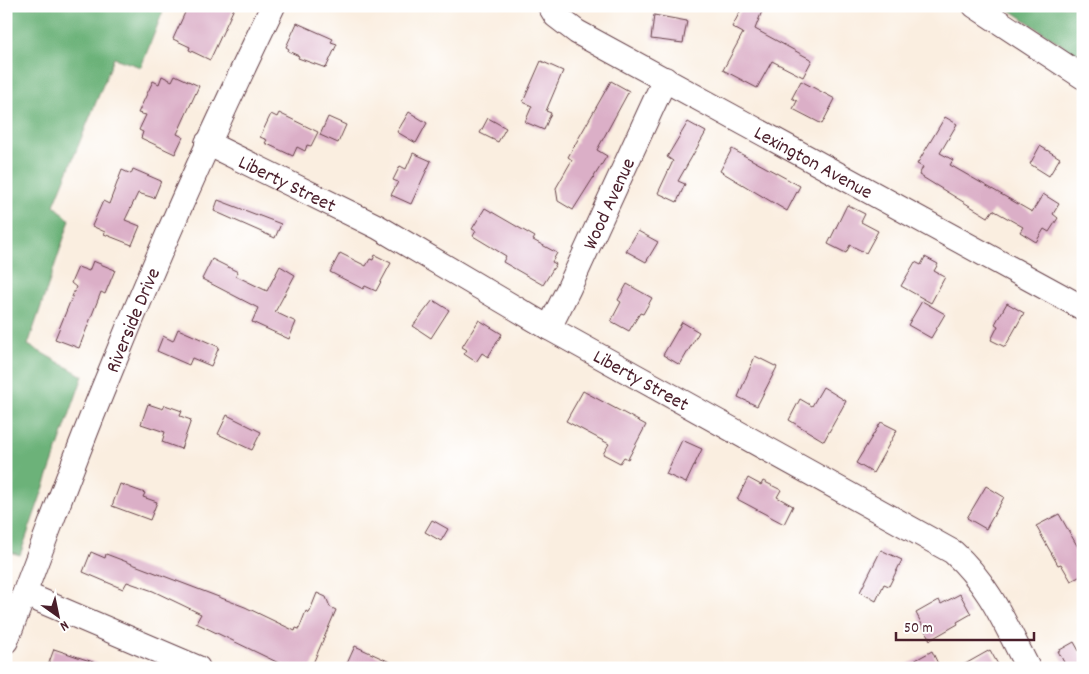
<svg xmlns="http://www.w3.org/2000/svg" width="1089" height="674" viewBox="0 0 1089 674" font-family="Dekko,sans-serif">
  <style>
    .forest { fill: #6cb279; stroke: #5b6852 }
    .building { fill: #dbafc7 }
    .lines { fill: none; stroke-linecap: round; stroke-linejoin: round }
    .minor-casing { stroke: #643e46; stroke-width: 26 }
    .minor { stroke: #fff; stroke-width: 24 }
    .labels { text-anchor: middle; stroke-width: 4; stroke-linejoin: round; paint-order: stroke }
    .street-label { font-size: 20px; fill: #4a1f2b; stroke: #fff }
  </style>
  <rect width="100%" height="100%" fill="#fff"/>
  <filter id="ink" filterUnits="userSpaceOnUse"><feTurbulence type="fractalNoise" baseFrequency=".02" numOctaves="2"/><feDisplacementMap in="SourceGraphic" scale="10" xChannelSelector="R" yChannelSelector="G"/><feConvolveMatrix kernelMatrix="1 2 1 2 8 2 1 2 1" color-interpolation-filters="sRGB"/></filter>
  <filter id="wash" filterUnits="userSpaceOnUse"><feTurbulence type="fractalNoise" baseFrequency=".0096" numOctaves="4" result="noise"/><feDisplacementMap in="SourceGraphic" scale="20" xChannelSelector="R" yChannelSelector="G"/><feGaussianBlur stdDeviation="1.12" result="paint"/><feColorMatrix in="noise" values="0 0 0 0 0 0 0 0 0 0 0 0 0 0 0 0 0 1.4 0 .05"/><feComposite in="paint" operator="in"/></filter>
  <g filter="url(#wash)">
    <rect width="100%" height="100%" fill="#faeee0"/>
    <!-- forest -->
    <g class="forest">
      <path d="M6,6H165L141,67L114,58L54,205L70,220L28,345L83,376L20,555L6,551Z"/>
      <path d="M1004,6H1083V59Z"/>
    </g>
    <g id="blocks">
      <!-- building -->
      <g class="building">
        <path d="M188,6H235L210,60L189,50L190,47L173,39Z"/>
        <path d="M743,6H764L755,29L812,60L803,77L772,61L757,88L723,70L743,33L732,27Z"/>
        <path d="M654,15L687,21L683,43L651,39Z"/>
        <path d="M297,23L333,39L331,42L337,44L326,68L298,58L299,56L288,51L289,49L286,47Z"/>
        <path d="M541,61L563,71L546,111L551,113L544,130L525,122L532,106L523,102Z"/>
        <path d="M175,75L199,86L177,134L183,137L175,154L141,138L143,132L139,130L146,115L138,113L153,81L159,84L162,76L172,81Z"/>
        <path d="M611,81L629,91L597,150L607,156L573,210L558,201L556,188L572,160L568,157Z"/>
        <path d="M801,81L835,99L822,124L793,109L797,101L792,98Z"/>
        <path d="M409,112L427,123L416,143L397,132Z"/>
        <path d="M279,113L318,132L311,146L307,145L305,151L297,147L293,156L265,143L267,140L260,137L271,114L277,117Z"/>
        <path d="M328,117L346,125L338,143L320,135Z"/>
        <path d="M945,117L957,124L940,153L953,160L950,165L1032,212L1043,194L1059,204L1053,214L1058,218L1049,232L1044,229L1036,242L1020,232L1023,227L993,210L988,217L919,175L923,167L917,164Z"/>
        <path d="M488,118L506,128L498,142L480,133Z"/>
        <path d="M688,122L706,132L678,181L685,184L677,202L658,193L673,161L667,157Z"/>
        <path d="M1040,146L1060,158L1049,176L1030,164Z"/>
        <path d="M732,149L800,186L787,211L720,171Z"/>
        <path d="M413,153L431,161L411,204L391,195L398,182L393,180L400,166L406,169Z"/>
        <path d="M133,169L161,181L154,198L138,193L125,220L140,226L132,245L104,234L105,232L92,226L103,201L109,204L122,170L131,174Z"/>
        <path d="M218,200L281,224L275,238L214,211Z"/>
        <path d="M847,205L865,214L861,222L878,231L866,253L850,245L846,253L828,244Z"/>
        <path d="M485,208L535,237L533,240L557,253L552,262L556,264L543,285L503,262L506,256L473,236L476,231L472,229Z"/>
        <path d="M638,231L658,242L646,262L626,251Z"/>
        <path d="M340,253L366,266L370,259L373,260L375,255L391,263L376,291L365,286L363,289L330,272Z"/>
        <path d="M925,257L938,264L934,271L945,277L931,303L901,286L915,262L921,265Z"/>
        <path d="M212,259L238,272L236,276L267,291L280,266L295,275L275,312L296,322L289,339L252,322L258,308L202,279Z"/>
        <path d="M93,261L115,270L105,294L101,292L79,348L55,339L76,287L71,283L78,267L89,271Z"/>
        <path d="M627,284L652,298L643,314L640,313L629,331L611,321L621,302L618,300Z"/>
        <path d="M433,300L449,310L431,338L413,326Z"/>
        <path d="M922,301L945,314L931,338L908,325Z"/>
        <path d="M1007,303L1024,313L1005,347L991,340L998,326L995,324Z"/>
        <path d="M479,320L502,334L488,357L482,353L476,362L464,354L467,350L462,347Z"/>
        <path d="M682,322L699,332L680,365L663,355Z"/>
        <path d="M178,329L219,347L211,366L192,358L189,365L157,351L163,336L173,341Z"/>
        <path d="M755,356L777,367L757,406L738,397Z"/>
        <path d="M823,387L846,401L824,441L789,420L800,399L812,406Z"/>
        <path d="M583,391L646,425L628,459L624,457L620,463L603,454L609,444L566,421Z"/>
        <path d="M148,404L163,409L165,405L182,411L180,416L191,420L181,449L162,442L165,432L141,424Z"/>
        <path d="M227,415L261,432L252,450L218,434Z"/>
        <path d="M881,422L897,430L873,473L856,463Z"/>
        <path d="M682,440L702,449L686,483L666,474Z"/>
        <path d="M748,478L761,485L763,481L781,490L777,497L793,506L784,524L737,499Z"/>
        <path d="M120,484L145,493L143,497L157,502L150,520L112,506Z"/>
        <path d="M986,486L1004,497L986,529L967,518Z"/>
        <path d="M1059,514L1083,556V575L1071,581L1061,564L1058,565L1036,526Z"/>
        <path d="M432,520L448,529L441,541L425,532Z"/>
        <path d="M881,550L902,560L889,586L884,584L876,601L860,592Z"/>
        <path d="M91,552L105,558L106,554L245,607L295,631L296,628L299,629L306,611L309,613L317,593L326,597L330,607L336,610L311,668H289L196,623L201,614L153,591L127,582L123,589L83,572Z"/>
        <path d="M960,594L971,614L957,622L958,624L930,640L916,613L939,600L941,604Z"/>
        <path d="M1074,642L1083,658V668H1067L1058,651Z"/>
        <path d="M355,646L403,668H345Z"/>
        <path d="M54,649L102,665V668H47Z"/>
        <path d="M990,650L1000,668H958Z"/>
        <path d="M932,651L940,668H901Z"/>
      </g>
    </g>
  </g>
  <g filter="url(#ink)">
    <use href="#blocks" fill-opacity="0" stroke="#643e46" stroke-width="1"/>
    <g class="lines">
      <!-- minor casing -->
      <g class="minor-casing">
        <g id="minor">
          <path id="s1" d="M550,6L556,16L577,32L1083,308"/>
          <path d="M975,6L1083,77"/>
          <path id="s2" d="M207,143L378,227L549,328L953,552C989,584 1006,626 1028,668"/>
          <path id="s3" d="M549,328L568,290L665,79"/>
          <path d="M25,594L198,668"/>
          <path id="s4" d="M6,641C38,559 68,475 101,394C154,262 211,134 273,6"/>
        </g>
      </g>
      <!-- minor -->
      <use href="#minor" class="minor"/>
    </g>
  </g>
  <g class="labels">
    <!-- street labels -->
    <g class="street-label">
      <text dy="7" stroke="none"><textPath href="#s1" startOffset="308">Lexington Avenue</textPath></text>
      <text dy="7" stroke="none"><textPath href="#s2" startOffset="90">Liberty Street</textPath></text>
      <text dy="7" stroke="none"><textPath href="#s3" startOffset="138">Wood Avenue</textPath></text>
      <text dy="7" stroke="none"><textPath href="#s4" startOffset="345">Riverside Drive</textPath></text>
      <text dy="7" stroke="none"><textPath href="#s2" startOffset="495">Liberty Street</textPath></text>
    </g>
  </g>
  <!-- margin -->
  <rect width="1089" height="674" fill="none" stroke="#fff" stroke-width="25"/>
  <!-- north arrow -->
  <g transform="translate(58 616) rotate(147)" stroke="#ffffff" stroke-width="4" paint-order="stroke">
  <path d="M0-4L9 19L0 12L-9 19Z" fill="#4a1f2b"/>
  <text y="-8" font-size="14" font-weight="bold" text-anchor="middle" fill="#4a1f2b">N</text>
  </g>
  <!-- scale -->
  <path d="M896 632v8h138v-8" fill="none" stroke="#4a1f2b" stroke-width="2.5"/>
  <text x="904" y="632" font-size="15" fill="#4a1f2b" stroke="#ffffff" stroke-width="4" paint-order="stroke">50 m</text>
</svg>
